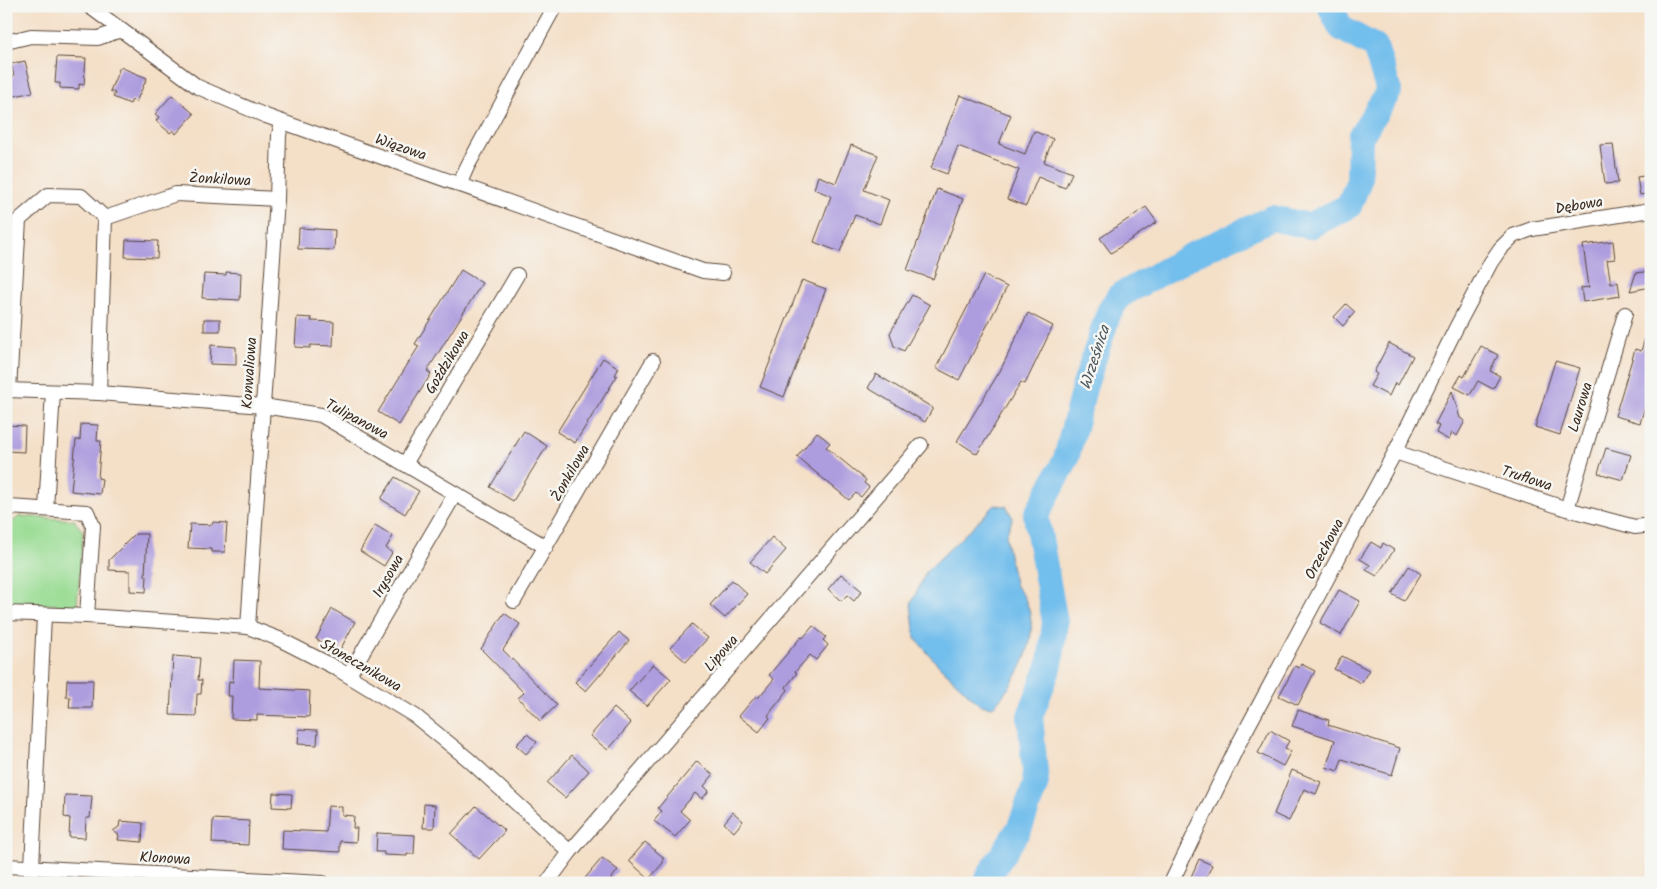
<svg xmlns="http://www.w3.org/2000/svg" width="1657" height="889" viewBox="0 0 1657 889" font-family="Kalam,sans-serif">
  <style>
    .green { fill: #98db92; stroke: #6a8258 }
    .water { fill: #72beec; stroke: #567485 }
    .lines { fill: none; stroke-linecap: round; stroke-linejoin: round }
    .river { stroke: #72beec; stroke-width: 26 }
    .building { fill: #ad9cde }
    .minor-casing { stroke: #574537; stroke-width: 16 }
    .minor { stroke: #fff; stroke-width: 14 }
    .labels { text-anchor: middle; stroke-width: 5; stroke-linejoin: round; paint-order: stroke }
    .street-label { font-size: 15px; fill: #3b2a1e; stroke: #f6f6f2 }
    .water-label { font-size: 16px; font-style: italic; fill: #4c565c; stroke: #f6f6f2 }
  </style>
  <rect width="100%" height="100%" fill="#f6f6f2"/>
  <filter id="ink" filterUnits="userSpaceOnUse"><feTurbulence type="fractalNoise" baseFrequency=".02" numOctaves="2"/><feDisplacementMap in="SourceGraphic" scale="10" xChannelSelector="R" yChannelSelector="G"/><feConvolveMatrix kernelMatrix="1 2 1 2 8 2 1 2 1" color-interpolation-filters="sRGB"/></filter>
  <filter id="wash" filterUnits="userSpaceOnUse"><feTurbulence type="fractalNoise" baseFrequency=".0096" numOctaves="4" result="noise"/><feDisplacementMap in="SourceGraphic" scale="20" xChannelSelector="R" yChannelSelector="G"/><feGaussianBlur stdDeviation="1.12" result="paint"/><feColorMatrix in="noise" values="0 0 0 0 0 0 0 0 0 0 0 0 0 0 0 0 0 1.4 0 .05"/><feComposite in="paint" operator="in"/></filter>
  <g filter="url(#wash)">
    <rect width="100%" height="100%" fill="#f4dfc7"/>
    <!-- green -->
    <path class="green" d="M20,516L74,520L83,532L77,606L6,602V556L8,525Z"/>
    <!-- water -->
    <path class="water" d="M995,505L1006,506L1013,518C1011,523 1007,531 1006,536C1006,541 1014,581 1016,586C1018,590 1023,594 1025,599C1043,637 1019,679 993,707L980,705L938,665L915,638L911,604L926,572Z"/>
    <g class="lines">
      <!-- river -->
      <path class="river" d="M986,883L989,876L1020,827L1036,783L1030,716L1050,664L1055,622L1036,516L1066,459L1084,388L1109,312L1119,296L1196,253L1272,218L1309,226L1349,206L1359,180L1360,137L1389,91L1375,47L1341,28L1330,6"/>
    </g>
    <g id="blocks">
      <!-- building -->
      <g class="building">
        <path d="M57,57L86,58L84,85L79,84V89L60,88V83H55Z"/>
        <path d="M25,61L33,92L6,98V78L14,76L11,64Z"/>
        <path d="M120,67L147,78L136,102L132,100L130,104L113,97L115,93L110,91Z"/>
        <path d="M172,95L194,114L176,134L173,130L170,133L156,121L159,117L155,114Z"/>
        <path d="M960,95L1011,115L999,144L1025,154L1034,131L1053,139L1044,162L1072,173L1065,188L1038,177L1026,206L1007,199L1019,170L958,146L947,174L931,168Z"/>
        <path d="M1613,144L1618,183L1605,184L1600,145Z"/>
        <path d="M851,145L878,155L864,190L889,200L880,224L855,215L840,252L814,242L831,196L814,189L818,176L836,183Z"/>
        <path d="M1651,175V193L1640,195L1637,177Z"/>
        <path d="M937,189L963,199L933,279L907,270Z"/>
        <path d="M1146,207L1157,222L1111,253L1100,238Z"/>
        <path d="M299,228L335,230L334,250L298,249Z"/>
        <path d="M126,240L158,241L157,258L125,257Z"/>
        <path d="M1613,241L1615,259L1607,260L1611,284L1618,282L1620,296L1583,302L1581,288L1589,287L1583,245Z"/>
        <path d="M461,270L482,283L427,371L431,374L399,425L378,412L419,346L415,344Z"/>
        <path d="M1651,271V287L1630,291L1636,273Z"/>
        <path d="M226,272L241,273L240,300L202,298L204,274L226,275Z"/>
        <path d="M984,275L1007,287L959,380L936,368Z"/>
        <path d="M802,280L826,289L784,397L760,387Z"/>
        <path d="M912,295L930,305L904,351L894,346L890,333Z"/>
        <path d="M1346,304L1355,312L1343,326L1334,317Z"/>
        <path d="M1028,313L1053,326L1025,384L1021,382L977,454L957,441L1000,371Z"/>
        <path d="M297,317L312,318L311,321L334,322L333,346L310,345V348L295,347Z"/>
        <rect x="204" y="319" width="16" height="12"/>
        <path d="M1648,329H1651V388L1640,423L1615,416L1635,349L1641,351Z"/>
        <path d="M1389,343L1413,356L1398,385L1395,383L1389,396L1370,386L1377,374L1374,372Z"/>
        <path d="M211,345L236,347V365L210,364Z"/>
        <path d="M1481,346L1498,355L1490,371L1500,376L1493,389L1478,381L1470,395L1454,387L1461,375L1464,377Z"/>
        <path d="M603,358L619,368L615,375L617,376L575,443L557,432Z"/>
        <path d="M1555,361L1580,368L1560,435L1535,427Z"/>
        <path d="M876,374L933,408L925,422L868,388Z"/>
        <path d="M1452,391L1460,418L1465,421L1457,436L1452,433L1449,440L1436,433L1439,426L1435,424Z"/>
        <path d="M81,424L98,425L97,441H101L98,478L102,479L100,494L71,491L76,440H80Z"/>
        <path d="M6,425L25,426L24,452L6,451Z"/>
        <path d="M524,431L547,446L513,501L490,487Z"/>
        <path d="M817,432L830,443L826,447L866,480L864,483L869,487L861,497L856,493L849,500L797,457Z"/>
        <path d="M1606,448L1631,455L1623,480L1598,473Z"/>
        <path d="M395,477L419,491L405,514L381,499Z"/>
        <path d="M213,522L227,523L225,552H211V549L188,548L190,524L212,525Z"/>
        <path d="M375,525L393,536L386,548L392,553L384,566L360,551Z"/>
        <path d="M135,534H147L145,576H147L146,592L130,591V571L109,570V560Z"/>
        <path d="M772,537L786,550L765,574L750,562Z"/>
        <path d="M1371,542L1381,548L1383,543L1394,550L1377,576L1366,570L1370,565L1360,559Z"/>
        <path d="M1409,566L1421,574L1404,601L1392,594Z"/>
        <path d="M841,574L862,591L854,601L847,595L841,601L828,589Z"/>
        <path d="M732,580L747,594L725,618L710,605Z"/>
        <path d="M1339,590L1360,601L1341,635L1320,623Z"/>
        <path d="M332,609L355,622L339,652L316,639Z"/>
        <path d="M504,613L520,624L503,650L557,705L540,721L518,698L524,693L481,649Z"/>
        <path d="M692,624L708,638L686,662L670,648Z"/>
        <path d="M813,626L826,637L823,640L828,645L816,660L810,655L795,672L797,673L786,687L788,690L772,710L768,716L770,718L759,732L739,716L756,696L758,698L774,679L769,675L801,637L803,638Z"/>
        <path d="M619,632L629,641L586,691L575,682Z"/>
        <path d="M173,656L200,658L198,680H202L201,694H197L196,716L170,715Z"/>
        <path d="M1342,656L1369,670L1361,683L1334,669Z"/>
        <path d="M234,660L260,661L259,688L310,691L309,717L257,715V720L231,719L232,696H228L229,681L233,682Z"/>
        <path d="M653,664L671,679L647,706L629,691Z"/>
        <path d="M1301,664L1315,671L1298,705L1279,696L1295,666L1299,668Z"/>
        <path d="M67,680H93L92,708H69L70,697H66Z"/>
        <path d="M614,708L631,723L608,750L590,736Z"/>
        <path d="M1298,710L1329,720L1328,725L1400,748L1392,775L1342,759L1338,771L1326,767L1335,740L1292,726Z"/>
        <path d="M299,729L318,730L317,745L298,744Z"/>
        <path d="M1270,730L1289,741L1285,748L1291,751L1283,766L1258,753Z"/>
        <path d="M527,734L537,742L526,754L516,745Z"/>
        <path d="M572,755L589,771L565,798L547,783Z"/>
        <path d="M697,761L713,775L704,786L709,791L702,799L695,793L680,811L690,820L675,837L654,821L662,811L658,808Z"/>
        <path d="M1292,770L1321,782L1316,794L1304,789L1289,821L1274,814Z"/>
        <path d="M273,793L292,794L291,808L272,807Z"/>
        <path d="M65,795L92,796L90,818H86L85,838L69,837L70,818L64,817Z"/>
        <path d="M424,804L435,805L434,828H423Z"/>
        <path d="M328,806L342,807V815L354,816L353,828H357L356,842L340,841V852L282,849L283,830L326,832Z"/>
        <path d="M476,806L505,831L479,859L451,834Z"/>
        <path d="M733,812L743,821L734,832L724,823Z"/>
        <path d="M213,819L249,821L248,845L212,843Z"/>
        <path d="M120,821L143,823L142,842L118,840L119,835L113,831L119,827Z"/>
        <path d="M377,833L415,835L414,854H407V856L384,855V852H376Z"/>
        <path d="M645,842L663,857V863L649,879L629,861Z"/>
        <path d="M602,858L618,870L608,883H581Z"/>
        <path d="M1199,859L1212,865L1204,883H1199L1190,879Z"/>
      </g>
    </g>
  </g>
  <g filter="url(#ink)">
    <use href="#blocks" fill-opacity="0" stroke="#574537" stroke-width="1"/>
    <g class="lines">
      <!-- minor casing -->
      <g class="minor-casing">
        <g id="minor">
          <path d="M89,6L198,87L266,116L703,271L723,273"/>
          <path d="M6,42L31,36L98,38L121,30"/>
          <path d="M459,185L467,167L555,6"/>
          <path d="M105,218L176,194L277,199"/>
          <path d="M6,390L99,393L263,406L321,415L546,547"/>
          <path d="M9,390L19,220L48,195L81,196L105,218"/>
          <path d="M99,393L105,218"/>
          <path d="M1395,452L1567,509L1635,527L1651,525"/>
          <path d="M405,464L517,275"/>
          <path d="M46,509L53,392"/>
          <path d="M1567,509L1625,314"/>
          <path d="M6,511L9,507L87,512L93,526L87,616"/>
          <path d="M514,601L653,361"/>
          <path d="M6,613L87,616L248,627L279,639L334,667L415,716L468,759L570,852"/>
          <path d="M248,627L277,199L279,135L282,122"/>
          <path d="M349,675L455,494"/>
          <path d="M6,866L323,883"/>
          <path d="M32,867L44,616"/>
          <path d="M547,883L570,852L921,445"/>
          <path d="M1171,883L1239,743L1395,452L1456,328L1491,262L1500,249L1513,236L1532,229L1651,210"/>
        </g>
      </g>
      <!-- minor -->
      <use href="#minor" class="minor"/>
    </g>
  </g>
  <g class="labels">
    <!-- street labels -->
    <g class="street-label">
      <text transform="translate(401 147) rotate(19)" y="5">Wiązowa</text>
      <text transform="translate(220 179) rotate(3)" y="5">Żonkilowa</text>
      <text transform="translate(1579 205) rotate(-9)" y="5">Dębowa</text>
      <text transform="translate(447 362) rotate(-59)" y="5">Goździkowa</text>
      <text transform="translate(249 373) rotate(-86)" y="5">Konwaliowa</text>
      <text transform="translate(1580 407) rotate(-73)" y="5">Laurowa</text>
      <text transform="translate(357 419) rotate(28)" y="5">Tulipanowa</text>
      <text transform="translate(570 473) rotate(-60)" y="5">Żonkilowa</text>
      <text transform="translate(1527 478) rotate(18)" y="5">Truflowa</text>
      <text transform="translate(1324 549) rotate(-62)" y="5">Orzechowa</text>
      <text transform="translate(388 576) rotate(-60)" y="5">Irysowa</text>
      <text transform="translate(721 653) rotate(-49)" y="5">Lipowa</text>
      <text transform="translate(361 665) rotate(30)" y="5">Słonecznikowa</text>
      <text transform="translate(165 858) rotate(3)" y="5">Klonowa</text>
    </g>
    <!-- water labels -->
    <g class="water-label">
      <text transform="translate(1094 357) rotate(-72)" y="6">Wrześnica</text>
    </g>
  </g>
  <!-- margin -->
  <rect width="1657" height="889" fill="none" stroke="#f6f6f2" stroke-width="25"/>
</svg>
